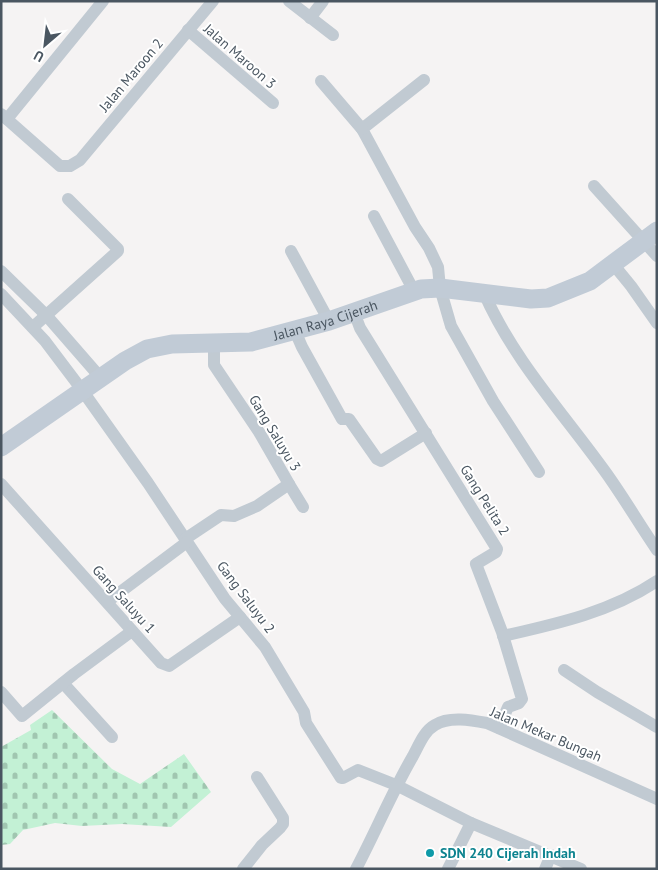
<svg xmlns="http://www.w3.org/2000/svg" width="658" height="870" viewBox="0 0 658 870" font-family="'PT Sans',sans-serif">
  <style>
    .cemetery { fill: url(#cemetery-stones) }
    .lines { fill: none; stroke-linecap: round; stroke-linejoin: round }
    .minor { stroke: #c1cad2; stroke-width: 12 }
    .secondary { stroke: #c1cbd6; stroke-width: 19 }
    .culture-dot { fill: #0f9aa8; stroke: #fff; stroke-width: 2 }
    .labels { text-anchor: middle; stroke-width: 4; stroke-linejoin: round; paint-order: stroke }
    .street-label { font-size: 14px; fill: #4a5661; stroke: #fff }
    .culture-label { font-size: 14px; font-weight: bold; fill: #0d838f; stroke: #fff; text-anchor: start }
  </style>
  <defs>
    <pattern id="cemetery-stones" width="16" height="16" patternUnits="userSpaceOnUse" patternTransform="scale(1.25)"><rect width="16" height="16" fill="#c3f1d5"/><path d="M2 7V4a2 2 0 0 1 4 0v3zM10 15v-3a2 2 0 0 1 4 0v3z" fill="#a0c6b0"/></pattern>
  </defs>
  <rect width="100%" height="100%" fill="#f5f3f3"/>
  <!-- cemetery -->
  <path class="cemetery" d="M52,710L112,769L140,784L184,754L211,792L171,827L122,824L82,826L55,823L23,830L10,844L1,845V747L31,730L30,725Z"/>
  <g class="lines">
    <!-- minor -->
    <g class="minor">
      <path d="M289,1L333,35"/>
      <path d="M310,18L323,1"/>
      <path d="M188,30L273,103"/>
      <path d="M424,80L362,129L415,227L429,248L438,267L440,288L451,326L493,401L539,472"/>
      <path d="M321,81L362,129"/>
      <path d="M1,114L60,166H70L80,160L213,1"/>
      <path d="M7,119L103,1"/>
      <path d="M594,186L657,256"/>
      <path d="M374,216L414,291"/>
      <path d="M291,251L329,321"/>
      <path d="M613,264L631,286L657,323"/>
      <path d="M1,271L46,315L100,377"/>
      <path d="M484,293C513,359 563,413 604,470C623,496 639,524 657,550"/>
      <path d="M1,294L45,341L82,390L148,483L225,599L265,647L304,712L306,723L341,778H343L358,770L396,785L471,823L581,869"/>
      <path d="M354,312L360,328L497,549L496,552L476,564L502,632L522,699L519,703L508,707L499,728"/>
      <path d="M33,327L118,251V249L68,199"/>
      <path d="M295,331L302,347L342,419H349L377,459L381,461L426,433"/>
      <path d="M1,484L161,663L169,666L240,617"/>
      <path d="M289,484L303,507"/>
      <path d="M185,539L221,515L234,516L257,506L289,484L259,432L214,365V343"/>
      <path d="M107,602L187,542"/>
      <path d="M503,636C556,624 611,612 657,581"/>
      <path d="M564,670L597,692L657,727"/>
      <path d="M63,683L112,737"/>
      <path d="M1,692L22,716L74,674L132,631"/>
      <path d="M243,869L262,845L280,828L283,824V818L257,777"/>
      <path d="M356,869C376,831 392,792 413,756C419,745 424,731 435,725C449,716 471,720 487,723L657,799"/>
      <path d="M448,869L471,823"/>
      <path d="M545,869L551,855"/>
    </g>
    <!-- secondary -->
    <path class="secondary" id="s1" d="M1,447L125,361L147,349L172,344L251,342L329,321L421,289L440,288L531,299L548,298L590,281L657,231"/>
  </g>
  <!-- markers -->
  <circle class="culture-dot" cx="430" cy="853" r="5"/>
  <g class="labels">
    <!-- street labels -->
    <g class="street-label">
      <text transform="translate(240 56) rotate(41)" y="5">Jalan Maroon 3</text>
      <text transform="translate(131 75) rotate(-50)" y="5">Jalan Maroon 2</text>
      <text dy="5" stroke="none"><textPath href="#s1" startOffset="358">Jalan Raya Cijerah</textPath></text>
      <text transform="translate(275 433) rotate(59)" y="5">Gang Saluyu 3</text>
      <text transform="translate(485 500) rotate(58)" y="5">Gang Pelita 2</text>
      <text transform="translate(246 597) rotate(53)" y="5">Gang Saluyu 2</text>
      <text transform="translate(124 599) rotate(48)" y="5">Gang Saluyu 1</text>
      <text transform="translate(546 734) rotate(23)" y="5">Jalan Mekar Bungah</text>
    </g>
    <!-- culture labels -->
    <g class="culture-label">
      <text x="440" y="858">SDN 240 Cijerah Indah</text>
    </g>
  </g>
  <!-- border -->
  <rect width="658" height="870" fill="none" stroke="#4a5661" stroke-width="5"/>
  <!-- north arrow -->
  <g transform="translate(45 45) rotate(208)" stroke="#ffffff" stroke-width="4" paint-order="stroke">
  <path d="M0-4L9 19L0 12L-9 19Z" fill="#4a5661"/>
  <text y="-8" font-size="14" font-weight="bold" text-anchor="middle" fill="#4a5661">U</text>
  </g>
</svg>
